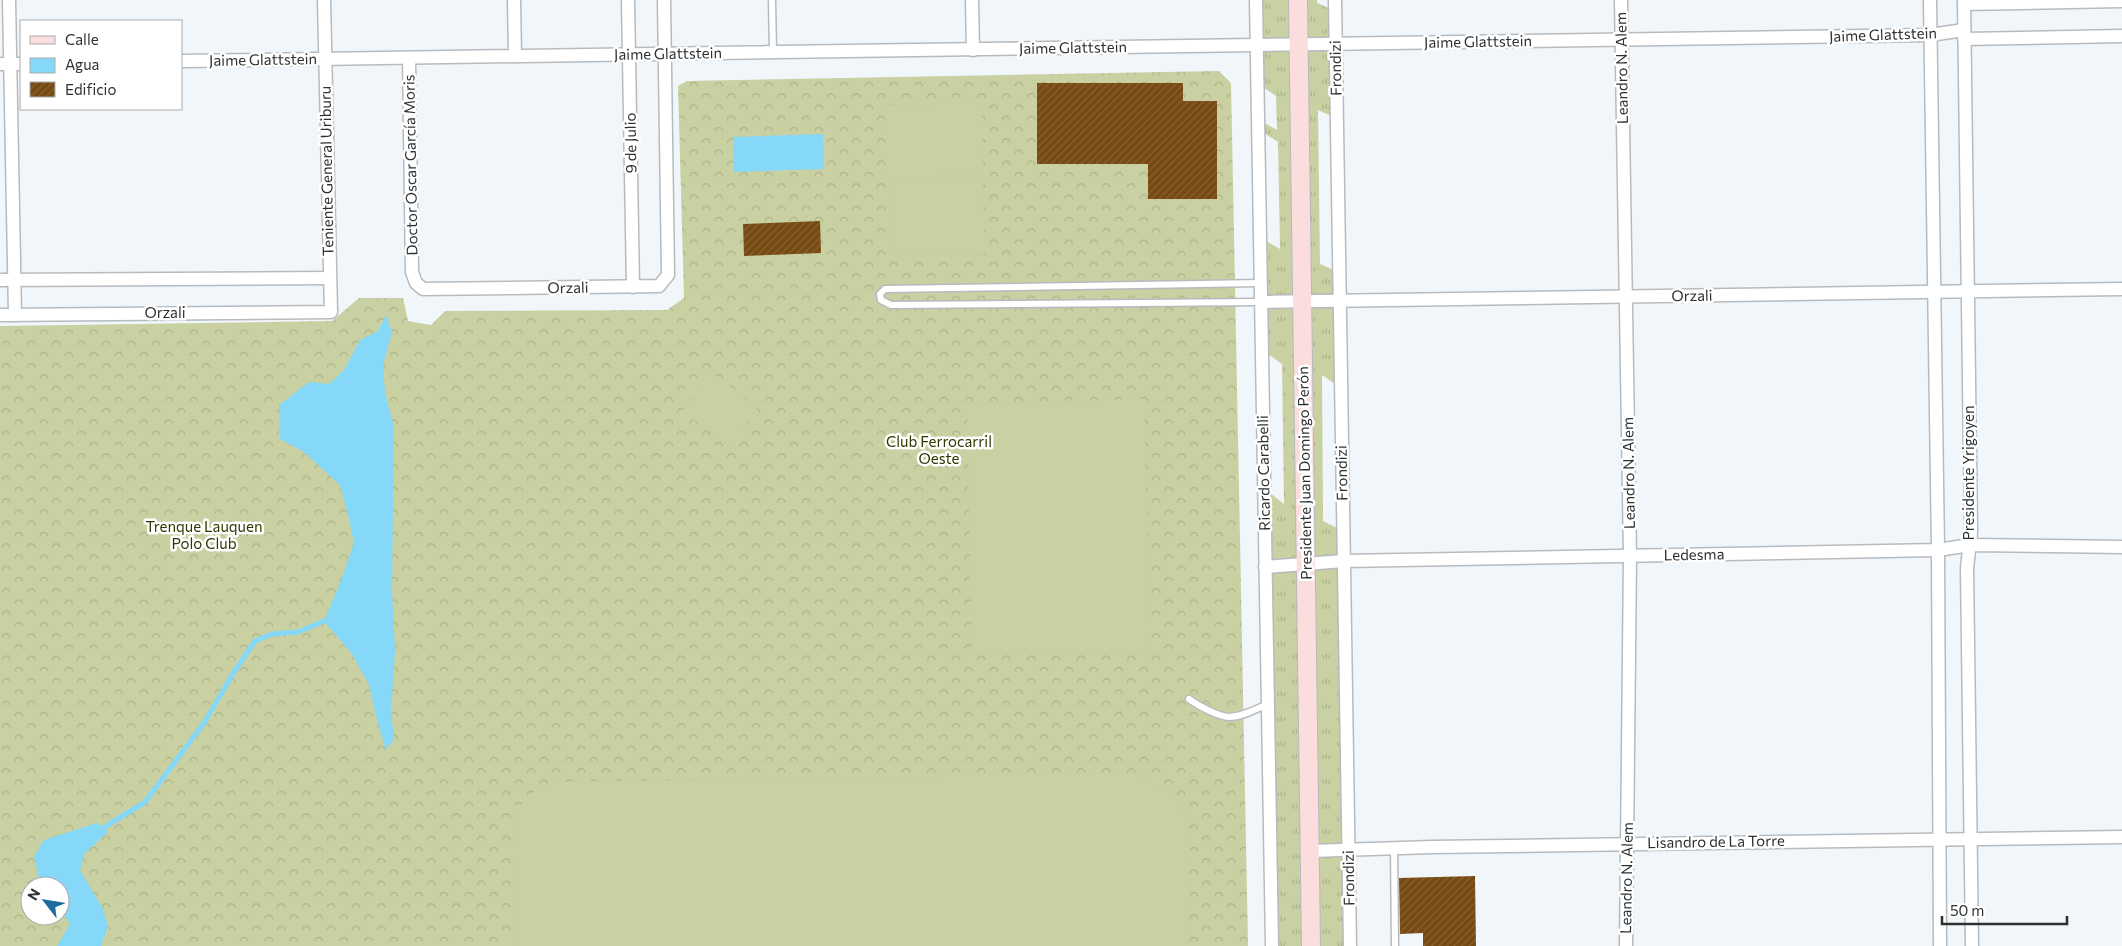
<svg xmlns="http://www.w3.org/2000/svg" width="2122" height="946" viewBox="0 0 2122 946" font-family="Commissioner,sans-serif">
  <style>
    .grass { fill: url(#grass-tufts) }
    .forest { fill: url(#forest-crowns); fill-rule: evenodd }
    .pitch { fill: #c9d0a1 }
    .water { fill: #86d8f8 }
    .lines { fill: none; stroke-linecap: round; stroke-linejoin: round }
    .stream { stroke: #86d8f8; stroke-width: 5 }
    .building { fill: url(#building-hatch) }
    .service-casing { stroke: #b6bbbf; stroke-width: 9 }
    .minor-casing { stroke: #b6bbbf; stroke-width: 15 }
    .secondary-casing { stroke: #b6bbbf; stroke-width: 20 }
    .service { stroke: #fff; stroke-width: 6 }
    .minor { stroke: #fff; stroke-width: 12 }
    .secondary { stroke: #fcddde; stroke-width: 18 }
    .labels { text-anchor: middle; stroke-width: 5; stroke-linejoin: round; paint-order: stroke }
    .street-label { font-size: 15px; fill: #2e3032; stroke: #fff }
    .park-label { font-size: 15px; fill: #323700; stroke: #fff }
  </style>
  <defs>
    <pattern id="grass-tufts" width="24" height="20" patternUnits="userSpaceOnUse" patternTransform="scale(1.25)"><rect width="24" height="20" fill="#c9d0a1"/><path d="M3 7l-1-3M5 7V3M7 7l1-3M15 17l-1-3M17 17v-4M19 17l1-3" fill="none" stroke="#adb38b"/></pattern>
    <pattern id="forest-crowns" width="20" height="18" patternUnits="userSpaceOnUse" patternTransform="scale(1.25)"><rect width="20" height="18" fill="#c9d0a1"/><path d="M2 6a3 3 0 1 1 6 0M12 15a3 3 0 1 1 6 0" fill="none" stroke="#adb38b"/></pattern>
    <pattern id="building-hatch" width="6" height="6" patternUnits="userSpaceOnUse" patternTransform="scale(1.25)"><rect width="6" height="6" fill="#774a12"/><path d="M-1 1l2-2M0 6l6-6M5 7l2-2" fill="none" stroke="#866235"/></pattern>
  </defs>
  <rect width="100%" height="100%" fill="#f1f6fb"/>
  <!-- grass -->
  <g class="grass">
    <path d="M1261,0H1290L1303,946H1277L1270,493L1284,504L1282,364L1267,353L1266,241L1280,249L1278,142L1264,133L1263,122L1277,130L1276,96L1263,87Z"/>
    <path d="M1305,0H1317V3L1331,9L1333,117L1318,110L1320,264L1336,271L1337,385L1322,375L1323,521L1339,529L1345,946H1318Z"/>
  </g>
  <!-- forest -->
  <path class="forest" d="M1219,71L1231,83L1248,946H0V326L332,321L359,298H403L408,321L431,325L445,311L667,310L684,298L678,86L687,81ZM30,886H60V916H30Z"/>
  <!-- pitch -->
  <g class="pitch">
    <path d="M982,103L983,175L888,177L887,105Z"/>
    <path d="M983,181L985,254L890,256L889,183Z"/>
    <path d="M710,372L758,407L730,446L682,411Z"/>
    <path d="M1144,399L1150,651L972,655L967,403Z"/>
    <path d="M1132,773L1169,792L1186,813L1185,946H515L513,819L527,796L554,782Z"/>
  </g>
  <!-- water -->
  <g class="water">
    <path d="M823,134L824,169L734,172L733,137Z"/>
    <path d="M386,315L392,332L383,365L385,393L394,427L392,592L395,651L391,710L394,739L386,750L377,720L369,685L352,654L324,621L340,583L354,543L347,511L340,485L304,452L280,439L279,405L309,382L329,384L344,370L360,340L378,331Z"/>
    <path d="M97,823L108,832L84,854L80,870L103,909L108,926L101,946H57L70,924L60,909V886H44L39,879L34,857L44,840Z"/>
  </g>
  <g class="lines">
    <!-- stream -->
    <path class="stream" d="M103,828L145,802L204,723L234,672L255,641L272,634L298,632L324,621"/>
  </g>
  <!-- building -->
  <g class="building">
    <path d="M1037,83H1183V101H1217V199H1148V164H1037Z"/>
    <path d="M820,221L821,253L744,256L743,224Z"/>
    <path d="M1475,876L1476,946H1423V933L1400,934L1399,878Z"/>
  </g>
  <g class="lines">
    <!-- service casing -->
    <g class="service-casing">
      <g id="service">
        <path d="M772,0L773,53"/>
        <path d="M1261,283L885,289L880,294L881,300L891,305L1261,302"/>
        <path d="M1189,699C1197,705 1219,717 1229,717C1242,717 1256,709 1268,704"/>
        <path d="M1394,848L1395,946"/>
      </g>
    </g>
    <!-- minor casing -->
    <g class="minor-casing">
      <g id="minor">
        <path d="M9,0L15,315"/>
        <path d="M514,0L515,56"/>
        <path d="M628,0L633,287"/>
        <path d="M972,0L973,50"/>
        <path d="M1256,0L1272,946"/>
        <path d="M1335,0L1350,946"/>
        <path d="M1621,0L1630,556L1626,946"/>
        <path d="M1930,0L1938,550L1940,946"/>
        <path d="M1964,0L1971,532L1967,568L1972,946"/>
        <path d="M1964,4L2122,1"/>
        <path d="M1964,39L2122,36"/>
        <path d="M409,58L412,272L416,283L423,289L659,286L668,275L664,0"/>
        <path d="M181,61L1930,35L1964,30"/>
        <path d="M0,64H21"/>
        <path d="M0,280L329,278"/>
        <path d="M1261,302L2122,289"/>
        <path d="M0,315L331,312L324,0"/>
        <path d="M1265,567L1344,561L1938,550L1970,545L2122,547"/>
        <path d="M1310,851L1432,847L2122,837"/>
      </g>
    </g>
    <!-- secondary casing -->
    <g class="secondary-casing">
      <path id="secondary" d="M1298,0L1311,946"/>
    </g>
    <!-- service -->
    <use href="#service" class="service"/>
    <!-- minor -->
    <use href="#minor" class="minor"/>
    <!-- secondary -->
    <use href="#secondary" class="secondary"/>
  </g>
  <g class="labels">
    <!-- street labels -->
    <g class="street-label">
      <text transform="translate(1883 35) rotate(-2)" y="5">Jaime Glattstein</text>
      <text transform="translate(1478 42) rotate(-1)" y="5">Jaime Glattstein</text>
      <text transform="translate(1073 48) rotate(-1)" y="5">Jaime Glattstein</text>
      <text transform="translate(668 54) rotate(-1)" y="5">Jaime Glattstein</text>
      <text transform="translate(263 60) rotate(-1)" y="5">Jaime Glattstein</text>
      <text transform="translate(1336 68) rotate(-91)" y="5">Frondizi</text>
      <text transform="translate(1622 68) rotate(-91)" y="5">Leandro N. Alem</text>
      <text transform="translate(631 143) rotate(-91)" y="5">9 de Julio</text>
      <text transform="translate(411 165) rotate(-91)" y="5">Doctor Oscar García Moris</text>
      <text transform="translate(327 171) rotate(-91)" y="5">Teniente General Uriburu</text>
      <text transform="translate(568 288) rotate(-1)" y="5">Orzali</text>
      <text transform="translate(1692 296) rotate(-1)" y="5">Orzali</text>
      <text x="165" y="318">Orzali</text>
      <text transform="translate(1264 473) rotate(-91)" y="5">Ricardo Carabelli</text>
      <text transform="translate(1305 473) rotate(-91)" y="5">Presidente Juan Domingo Perón</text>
      <text transform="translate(1342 473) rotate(-91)" y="5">Frondizi</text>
      <text transform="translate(1629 473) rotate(-91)" y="5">Leandro N. Alem</text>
      <text transform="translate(1969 473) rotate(-90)" y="5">Presidente Yrigoyen</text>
      <text transform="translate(1694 555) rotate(-1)" y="5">Ledesma</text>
      <text transform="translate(1716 842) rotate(-1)" y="5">Lisandro de La Torre</text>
      <text transform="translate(1349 878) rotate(-91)" y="5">Frondizi</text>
      <text transform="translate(1627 878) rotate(-89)" y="5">Leandro N. Alem</text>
    </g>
    <!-- park labels -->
    <g class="park-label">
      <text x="939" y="447">Club Ferrocarril<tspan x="939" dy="17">Oeste</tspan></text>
      <text x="204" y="532">Trenque Lauquen<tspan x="204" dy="17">Polo Club</tspan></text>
    </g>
  </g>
  <!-- legend -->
  <rect x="20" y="20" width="162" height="90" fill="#ffffff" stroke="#abacad"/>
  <rect x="30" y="36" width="25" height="8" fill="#fcddde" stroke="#abacad"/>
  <text x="65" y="45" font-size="15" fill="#2e3032">Calle</text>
  <rect x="30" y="58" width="25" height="15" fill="#86d8f8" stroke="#abacad"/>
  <text x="65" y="70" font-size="15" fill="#2e3032">Agua</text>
  <rect x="30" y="82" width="25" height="15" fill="url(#building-hatch)" stroke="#abacad"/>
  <text x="65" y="95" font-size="15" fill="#2e3032">Edificio</text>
  <!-- north arrow -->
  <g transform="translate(45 901) rotate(301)"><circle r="24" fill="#ffffff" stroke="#abacad"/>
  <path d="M0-4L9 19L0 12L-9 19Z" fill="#1c6d9f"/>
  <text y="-8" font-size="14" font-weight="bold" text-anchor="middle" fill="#2e3032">N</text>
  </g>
  <!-- scale -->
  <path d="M1942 916v8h125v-8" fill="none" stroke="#2e3032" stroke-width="2.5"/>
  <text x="1950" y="916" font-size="15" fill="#2e3032" stroke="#ffffff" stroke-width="4" paint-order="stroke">50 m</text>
</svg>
